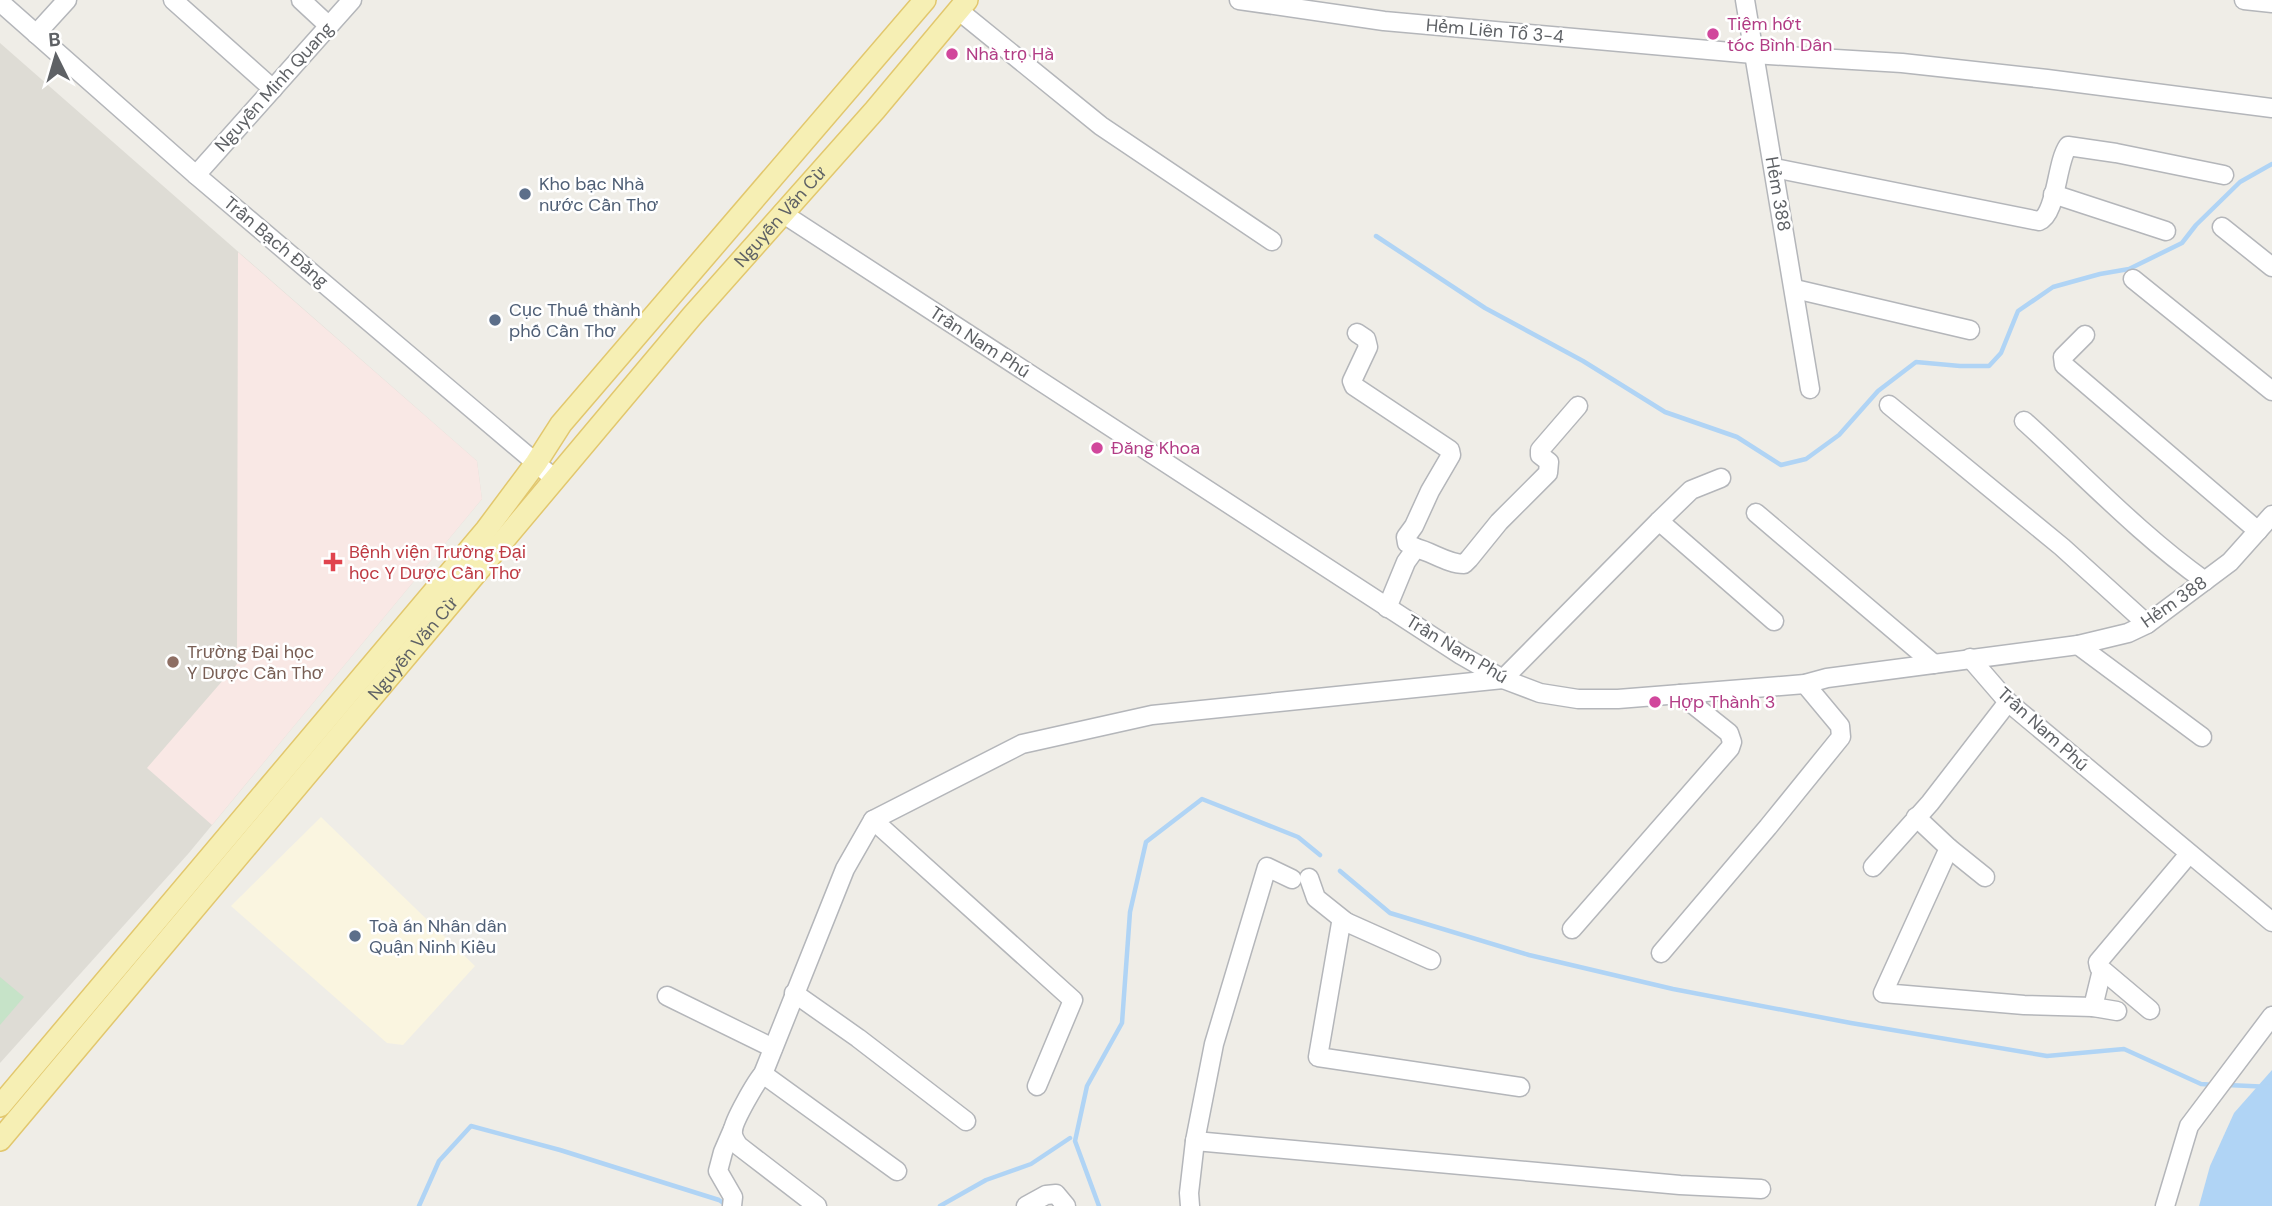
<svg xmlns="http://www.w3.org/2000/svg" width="2272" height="1206" viewBox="0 0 2272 1206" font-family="'DM Sans',sans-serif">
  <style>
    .commercial { fill: #faf5e0 }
    .education { fill: #dedcd5 }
    .medical { fill: #f9e8e5 }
    .green { fill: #c6e3c8 }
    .water { fill: #b0d4f5 }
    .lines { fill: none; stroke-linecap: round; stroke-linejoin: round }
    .stream { stroke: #b0d4f5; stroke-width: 4.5 }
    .minor-casing { stroke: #b4b6ba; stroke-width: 21 }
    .major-casing { stroke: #e2c76d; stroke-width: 24 }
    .minor { stroke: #fff; stroke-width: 18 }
    .major { stroke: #f6efb4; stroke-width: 21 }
    .hotel-dot { fill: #d1479c; stroke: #fff; stroke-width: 2.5 }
    .service-dot { fill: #5c6f8a; stroke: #fff; stroke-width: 2.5 }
    .health-dot { fill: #e0444e; stroke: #fff; stroke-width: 2.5 }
    .education-dot { fill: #8d6e63; stroke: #fff; stroke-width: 2.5 }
    .labels { text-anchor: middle; stroke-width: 5; stroke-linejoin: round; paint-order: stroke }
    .hotel-label { font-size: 18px; fill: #b23c85; stroke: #fff; text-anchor: start }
    .street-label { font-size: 18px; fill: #5e6165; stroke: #fff }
    .service-label { font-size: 18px; fill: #4e5e75; stroke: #fff; text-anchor: start }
    .health-label { font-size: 18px; fill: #be3a42; stroke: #fff; text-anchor: start }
    .education-label { font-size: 18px; fill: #785e54; stroke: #fff; text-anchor: start }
  </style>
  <rect width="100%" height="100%" fill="#efede7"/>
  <!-- commercial -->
  <path class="commercial" d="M321,817L475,966L403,1045L387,1043L231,906Z"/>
  <!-- education -->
  <path class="education" d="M0,43L477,461L482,499L188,854L0,1063Z"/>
  <!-- medical -->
  <path class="medical" d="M238,252L477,461L482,499L212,825L147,768L237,664Z"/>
  <!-- green -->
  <path class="green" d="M0,977L24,997L0,1025Z"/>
  <!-- water -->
  <path class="water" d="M2272,1070V1206H2199L2210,1166L2234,1113Z"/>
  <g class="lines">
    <!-- stream -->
    <g class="stream">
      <path d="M1376,236L1485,308L1583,361L1665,412L1737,437L1781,465L1806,459L1839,435L1878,391L1916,362L1960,366H1989L2001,353L2018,311L2053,287L2100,274L2129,269L2182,243L2196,225L2240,182L2272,164"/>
      <path d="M1340,871L1390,913L1529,955L1673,989L1851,1023L2047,1056L2124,1049L2201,1084L2215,1085"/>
      <path d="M2227,1085L2272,1087"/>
      <path d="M419,1206L439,1161L471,1126L560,1150L719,1200L728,1206"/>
      <path d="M940,1206L986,1180L1031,1164L1070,1138"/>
      <path d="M1099,1206L1075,1141L1087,1086L1122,1023L1130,912L1146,842L1202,799L1298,837L1320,855"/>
    </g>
    <!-- minor casing -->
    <g class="minor-casing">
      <g id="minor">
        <path d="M173,0L273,89"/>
        <path d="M301,0L329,26"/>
        <path d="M1239,0L1384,21L1753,54L1902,63L2047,79L2272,108"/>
        <path d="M1745,0L1810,389"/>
        <path d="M2244,0L2272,3"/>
        <path d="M0,2L196,175L555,479"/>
        <path d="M958,10L1101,126L1272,241"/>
        <path d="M36,34L67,0"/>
        <path d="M1774,168L2039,221C2057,214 2056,163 2068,146L2116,153L2224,175"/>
        <path d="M196,175L352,0"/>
        <path d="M2053,194L2166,231"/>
        <path d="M782,213L1461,655L1503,679L1540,693L1578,699H1618L1805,684L1827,678L2078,645L2128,633L2147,624L2230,562L2272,515"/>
        <path d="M2222,227L2272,267"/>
        <path d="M2133,279L2272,391"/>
        <path d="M1795,289L1970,330"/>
        <path d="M1357,333L1366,339L1368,347L1352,381L1354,386L1450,450L1451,455L1430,491L1414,526L1406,537L1407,543L1416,548"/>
        <path d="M2085,335L2063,357L2064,365L2258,531"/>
        <path d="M1889,405L2062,547L2147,624"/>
        <path d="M2024,421C2083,474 2140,535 2205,581"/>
        <path d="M1756,513L1934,664"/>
        <path d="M1659,521L1691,490L1721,478"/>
        <path d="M1387,608L1406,562L1416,548C1432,552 1448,564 1464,564L1469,559L1499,522L1548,473L1549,462L1540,455V450L1578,406"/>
        <path d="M2078,645L2202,737"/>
        <path d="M1970,658L2008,702L2272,922"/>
        <path d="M1916,817L1949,848L1883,993L2024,1005L2093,1007L2117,1011"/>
        <path d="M1949,848L1985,877"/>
        <path d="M1873,867L1930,803L2008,702"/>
        <path d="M1309,878L1316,898L1346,922"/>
        <path d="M1572,929L1730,748L1732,742L1729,733L1680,694"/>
        <path d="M1661,953L1768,827L1841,737L1840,726L1805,684"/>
        <path d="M1431,960L1346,922L1341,923L1318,1057L1520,1087"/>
        <path d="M794,993L858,1038L966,1121"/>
        <path d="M667,996L773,1048"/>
        <path d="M2093,1007L2102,970"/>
        <path d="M2150,1010L2099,967L2098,962L2189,854"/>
        <path d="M763,1074L897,1171"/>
        <path d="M1037,1086L1073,1000L873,820L1022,744L1152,715L1503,679L1659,521L1774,621"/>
        <path d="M1195,1141L1680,1185L1761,1189"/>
        <path d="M732,1206L733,1197L718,1171L723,1152L733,1129"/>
        <path d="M817,1206L739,1146C735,1141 732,1136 733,1130C734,1120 756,1082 763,1074L845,869L873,820"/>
        <path d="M1026,1206L1046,1195L1056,1194L1066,1206"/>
        <path d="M1190,1206L1189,1193L1195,1141L1214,1044L1267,867L1292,879"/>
        <path d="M2165,1206L2189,1126L2272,1016"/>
      </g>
    </g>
    <!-- major casing -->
    <g class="major-casing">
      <g id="major">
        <path d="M0,1106L486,530L536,463L561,424L925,0"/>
        <path id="s1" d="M0,1140L692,316L875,110L967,0"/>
      </g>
    </g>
    <!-- minor -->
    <use href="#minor" class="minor"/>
    <!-- major -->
    <use href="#major" class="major"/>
  </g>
  <!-- markers -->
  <g class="hotel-dot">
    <circle cx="1713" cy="34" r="7"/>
    <circle cx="952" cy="54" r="7"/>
    <circle cx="1097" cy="448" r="7"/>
    <circle cx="1655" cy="702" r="7"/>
  </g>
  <g class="service-dot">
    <circle cx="525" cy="194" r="7"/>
    <circle cx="495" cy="320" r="7"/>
    <circle cx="355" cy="936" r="7"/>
  </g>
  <path class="health-dot" d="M329.5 551.5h7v7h7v7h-7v7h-7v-7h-7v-7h7z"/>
  <circle class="education-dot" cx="173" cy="662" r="7"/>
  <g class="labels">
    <!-- hotel labels -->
    <g class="hotel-label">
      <text x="1727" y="30">Tiệm hớt<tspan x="1727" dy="21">tóc Bình Dân</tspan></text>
      <text x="966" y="60">Nhà trọ Hà</text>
      <text x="1111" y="454">Đăng Khoa</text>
      <text x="1669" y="708">Hợp Thành 3</text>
    </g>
    <!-- street labels -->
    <g class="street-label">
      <text transform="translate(1495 31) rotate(5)" y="6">Hẻm Liên Tổ 3-4</text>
      <text transform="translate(274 87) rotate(-48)" y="6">Nguyễn Minh Quang</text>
      <text transform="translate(1778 194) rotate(80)" y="6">Hẻm 388</text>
      <text dy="6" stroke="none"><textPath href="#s1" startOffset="1209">Nguyễn Văn Cừ</textPath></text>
      <text transform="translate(276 242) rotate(40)" y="6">Trần Bạch Đằng</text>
      <text transform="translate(980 342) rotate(33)" y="6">Trần Nam Phú</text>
      <text transform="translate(2174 602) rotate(-35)" y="6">Hẻm 388</text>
      <text dy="6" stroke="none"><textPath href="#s1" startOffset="642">Nguyễn Văn Cừ</textPath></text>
      <text transform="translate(1457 649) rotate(31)" y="6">Trần Nam Phú</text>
      <text transform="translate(2043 729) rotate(42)" y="6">Trần Nam Phú</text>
    </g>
    <!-- service labels -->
    <g class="service-label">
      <text x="539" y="190">Kho bạc Nhà<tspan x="539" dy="21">nước Cần Thơ</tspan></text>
      <text x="509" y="316">Cục Thuế thành<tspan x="509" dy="21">phố Cần Thơ</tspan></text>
      <text x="369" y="932">Toà án Nhân dân<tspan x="369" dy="21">Quận Ninh Kiều</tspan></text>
    </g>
    <!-- health labels -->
    <g class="health-label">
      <text x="349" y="558">Bệnh viện Trường Đại<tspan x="349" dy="21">học Y Dược Cần Thơ</tspan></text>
    </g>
    <!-- education labels -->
    <g class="education-label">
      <text x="187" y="658">Trường Đại học<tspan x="187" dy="21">Y Dược Cần Thơ</tspan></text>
    </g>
  </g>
  <!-- north arrow -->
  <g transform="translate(56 56) rotate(355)" stroke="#ffffff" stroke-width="5" paint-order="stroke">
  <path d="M0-5L12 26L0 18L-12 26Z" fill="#5e6165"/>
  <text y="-10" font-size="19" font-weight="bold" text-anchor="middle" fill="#5e6165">B</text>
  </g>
</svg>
